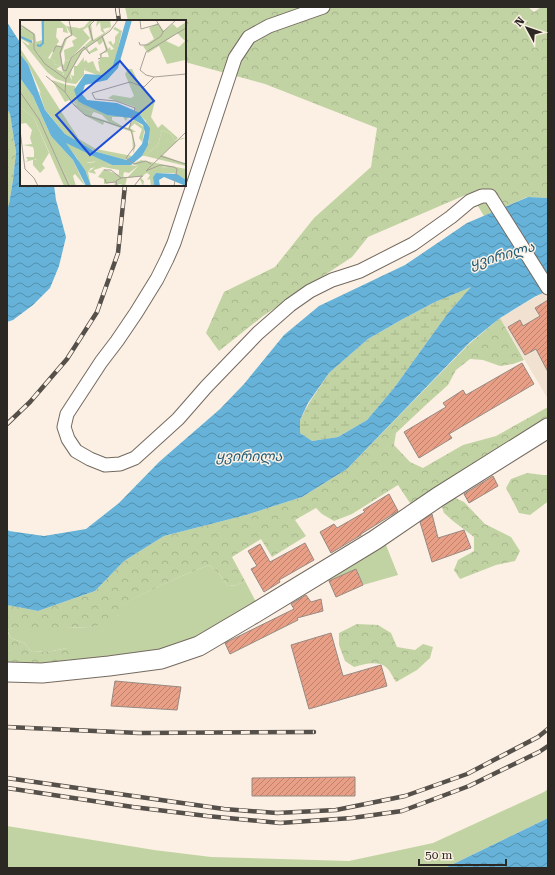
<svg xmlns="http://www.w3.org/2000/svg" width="555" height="875" viewBox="0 0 555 875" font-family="'Roboto Serif','Noto Sans Georgian',serif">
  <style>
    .commercial { fill: #f1e1d0 }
    .green { fill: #c2d3a3 }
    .forest { fill: url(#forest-crowns) }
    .wetland { fill: url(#wetland-marsh) }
    .water { fill: url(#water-waves); fill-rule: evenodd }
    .building { fill: url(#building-hatch); stroke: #988983 }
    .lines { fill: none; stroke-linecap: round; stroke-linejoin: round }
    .street-casing { stroke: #746a60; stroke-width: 15 }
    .secondary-casing { stroke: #746a60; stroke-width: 21 }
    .street { stroke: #fff; stroke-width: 13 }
    .secondary { stroke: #fff; stroke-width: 19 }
    .rail-casing { stroke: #56504a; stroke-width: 4.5 }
    .rail { stroke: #fbf0e3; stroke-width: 3; stroke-dasharray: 9; stroke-linecap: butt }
    .labels { text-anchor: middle; stroke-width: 3; stroke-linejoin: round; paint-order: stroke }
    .water-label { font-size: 14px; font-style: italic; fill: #215c77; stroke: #fbf0e3 }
    .inset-river { fill: none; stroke: #66b2d8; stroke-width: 2 }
    .inset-road { fill: none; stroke: #a8a097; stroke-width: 1 }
    .view { fill: #1d4ed8; fill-opacity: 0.15; stroke: #1d4ed8; stroke-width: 2 }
    .inset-edge { fill: none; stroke: #2c2824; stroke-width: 2 }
  </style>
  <defs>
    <pattern id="forest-crowns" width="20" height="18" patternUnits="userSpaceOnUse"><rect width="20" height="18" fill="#c2d3a3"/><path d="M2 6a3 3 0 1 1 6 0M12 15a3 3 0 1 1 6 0" fill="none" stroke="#a7b58c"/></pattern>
    <pattern id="wetland-marsh" width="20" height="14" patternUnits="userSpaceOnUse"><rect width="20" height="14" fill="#c2d3a3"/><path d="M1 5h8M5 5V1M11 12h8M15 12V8" fill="none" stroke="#a7b58c"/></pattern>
    <pattern id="water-waves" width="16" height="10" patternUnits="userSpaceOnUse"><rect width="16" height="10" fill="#66b2d8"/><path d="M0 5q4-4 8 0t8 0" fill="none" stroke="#5491af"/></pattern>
    <pattern id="building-hatch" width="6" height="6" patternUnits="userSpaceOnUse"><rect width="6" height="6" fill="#e89f86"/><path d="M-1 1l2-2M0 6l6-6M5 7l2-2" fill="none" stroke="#bc826d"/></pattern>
  </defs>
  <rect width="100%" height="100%" fill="#fbf0e3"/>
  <!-- commercial -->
  <path class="commercial" d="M544,292L548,300V399L500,318Z"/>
  <!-- green -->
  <g class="green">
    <path d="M419,518L386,545L398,575L363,585L356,569L329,581L323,579L214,647L179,663L131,671L33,682L7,681L31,667L71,659L67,648L52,651L32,652L24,643L11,638L7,630L12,628H66L89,627L119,615V606C149,590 178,577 209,565L220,575L228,586L237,585L245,581L256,602Z"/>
    <path d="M548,789V818L445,868H7V826L154,850L211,857L349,861L433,843L544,792Z"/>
  </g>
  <!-- forest -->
  <g class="forest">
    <path d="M125,7H528L534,12L541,7H548V198L527,197L484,216L470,193L368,237L352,257L263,316L219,351L206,333L224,292L275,267L314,218L371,167L377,128L265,84L185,62V21H128Z"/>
    <path d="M7,109L10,114L16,152L13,180L9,204L7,210Z"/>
    <path d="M500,318L524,360L513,364L500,366L483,360L470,359L456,370L448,385L429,402L396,433L394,445L410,462L423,468L463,445L496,436L548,407V420L412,506L398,485L352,514L334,521L322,514L316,508L295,520L306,536L272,557L261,539L232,557L245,581L237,585L228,586L220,575L209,565C178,577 149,590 120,606L119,615L105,624L89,627L66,628H12L7,630V605L38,611L95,591L124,561L164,536L246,515L302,497L347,469L469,344Z"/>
    <path d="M527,473L543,475H548V502L546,503L530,515L519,513L514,503L506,488L511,479Z"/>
    <path d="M453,497L464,502L485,524L511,537L520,551L515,561L496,565L460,579L454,570L458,560L474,551V537L453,521L444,513L441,504Z"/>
    <path d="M357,624L378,625L391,633L397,647L415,650L423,644L433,647L430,658L417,670L396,682C393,678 391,672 387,668C379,660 364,664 354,667L345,661L339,645V633Z"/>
    <path d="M7,631L11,638L24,643L32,652L52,651L67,648L72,653L71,659L30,667L7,666Z"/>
  </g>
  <!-- wetland -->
  <path class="wetland" d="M472,286L448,313L394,388L367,420L338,437L312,441L300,433V420L309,403L329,373L368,339L401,320L435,302Z"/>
  <!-- water -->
  <g class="water">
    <path d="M7,22L21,44V185H54L56,200L66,237L59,266L50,288L33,305L13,320L7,322V210L9,204L13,180L16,152L10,114L7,109Z"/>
    <path d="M528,197L548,198V291L536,296L500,318L469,343L347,469L302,497L246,515L164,536L124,561L95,591L38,611L7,605V529L9,531L44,536L86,529L119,503L159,462L220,409L244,384L284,335L319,306L405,265L467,223ZM471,287L448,313L394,388L367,420L338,437L312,441L300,433V420L308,403L329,373L368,339L401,320L435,302Z"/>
    <path d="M548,818V868H445L544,820Z"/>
  </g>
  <!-- building -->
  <g class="building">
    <path d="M548,300V372L536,349L525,355L508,327L520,320L523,326L540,316L535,308Z"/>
    <path d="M522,363L534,384L449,434L452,438L419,458L404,432L446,407L443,403L463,390L466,395Z"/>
    <path d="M493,476L498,486L469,503L464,494Z"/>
    <path d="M389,494L398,511L361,534V535L331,553L320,532L334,524L337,528L365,512L363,510Z"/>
    <path d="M432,514L438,538L464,530L471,548L432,562L420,522Z"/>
    <path d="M305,543L314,560L279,580L280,582L264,592L251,569L257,566L248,551L260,544L270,562Z"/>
    <path d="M356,569L363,585L336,597L329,581Z"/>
    <path d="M306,595L311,602L321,599L323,611L297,618L298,620L230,654L225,643L294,609L291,604Z"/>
    <path d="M331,633L343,676L381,665L387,686L309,709L291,645Z"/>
    <path d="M115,681L181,687L177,710L111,706Z"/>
    <path d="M355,777V796H252V778Z"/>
  </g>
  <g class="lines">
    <!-- street casing -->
    <g class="street-casing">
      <path id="street" d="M323,7L269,26L249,37L235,58L174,243L167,259L157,279L136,313L117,341L101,362L67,414L64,427L68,439L76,451L90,459L105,465L120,464L135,458L178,419L206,387L258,333L290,305L310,291L332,280L360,271L413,244L451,217L470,201L482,196H490L548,288"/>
    </g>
    <!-- secondary casing -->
    <g class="secondary-casing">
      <path id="secondary" d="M7,672L42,673L109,666L161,659L199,646L255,613L375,540L438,497L548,428"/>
    </g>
    <!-- street -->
    <use href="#street" class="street"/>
    <!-- secondary -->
    <use href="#secondary" class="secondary"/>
    <!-- rail casing -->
    <g class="rail-casing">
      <g id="rail">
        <path d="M117,7L119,21"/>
        <path d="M7,424L30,402L67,359L97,312L118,253L125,185"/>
        <path d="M7,727L139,733L314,732"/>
        <path d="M7,778L224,809L277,813L336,810L405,796L467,774L538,737L548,729"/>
        <path d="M7,788L133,807L207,816L280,823L352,818L402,811L469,786L539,752L548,746"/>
      </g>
    </g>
    <!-- rail -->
    <use href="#rail" class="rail"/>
  </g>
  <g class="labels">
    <!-- water labels -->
    <g class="water-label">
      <text transform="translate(502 255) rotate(-16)" y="5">ყვირილა</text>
      <text x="249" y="461">ყვირილა</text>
    </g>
  </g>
  <!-- overview -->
  <g transform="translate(20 20)">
    <rect width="166" height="166" fill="#fbf0e3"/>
    <path d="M90,0L91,7L83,9L85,13L99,0L83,16L88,29L90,27L91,31L81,34V37L79,34L86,31L83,20L82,23L79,25L77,21L67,27L69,32L76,27L78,30L69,34L66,28L63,31L52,49L50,57L52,60L48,63L36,59L27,52L1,20L8,25L14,22L1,4L15,14L18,34L44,55L41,46L34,44L35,41L30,39L36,25L41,26L45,18L51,15L46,6L59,8L47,19L41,34L42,44L44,45L45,40L48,41L71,20L68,7L63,10L71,3L73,20L84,13L81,11L80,2L76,7L77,1ZM166,2L165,40L147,44L139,26L128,33L123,26L134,19L129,8L138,3L144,11L153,4L157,8ZM157,13L165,21L159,27L146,21ZM0,28L59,119L76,129L112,136L105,140L78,132L62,125L45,114L32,98L8,44L0,34ZM66,40L68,43L73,41L77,51L63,48L62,43ZM32,60L47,65L53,84L57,85L55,80L61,87L72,91V96L108,108L113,100L116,102L110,108L116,112H113L115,128L113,133L112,112L84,102L83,105L66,96L49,80L45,82ZM0,63L8,75L51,166H44L14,98L0,87ZM142,110L151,114L155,121L162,118H166L159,120L142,135L166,144V146L125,136L138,125ZM76,137L92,145L71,148L68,152L71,166L57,138L68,143L75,142ZM13,139L17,140V145L22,144L25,148L20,153L13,145ZM121,140L166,149V160L154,153H144L141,148L149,147L143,146L125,154L121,158L124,161L123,166L120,159L114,166L121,156L107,158L105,166L100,164L94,166L95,162L84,164V159L78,157L84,149L107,158L118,146L112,144Z" fill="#c2d3a3" fill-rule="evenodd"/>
    <path d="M21,0H39L46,6L48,13L43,12V8H37L36,17L39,21L28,38L35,41L34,44L41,46L36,49L43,52V56L26,45L14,27L16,22L22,20ZM70,0H74L63,10L70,18L48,41L45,40L44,30L54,26L52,21L57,18L52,15L53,10L64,7ZM0,6L11,13L13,26L0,18ZM95,7L102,11L93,49L80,56L64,50V55L56,64L48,63L52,60L51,55L54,56V46H57L64,37L63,48L71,49L70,47L80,52L78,42L82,37H89L87,31L94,29L88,22L91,21L93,25L95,22V17L99,12L93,9ZM108,49H112L119,63L135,81L131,97L138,108L142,104L158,118L155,121L151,114L142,110L138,125L125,136H122L129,122L126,101L114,89L115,87L88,78L93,75L111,78L114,76L105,54ZM0,58L13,76L31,116L53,140L65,166L55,154L53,156L56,166H51L0,63ZM47,65L55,66L58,81L87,95L108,97L106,101L103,97H92V100L104,107L89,102L82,95L74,92L72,94V91L61,87L55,80L57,86L46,74ZM0,87L14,98L29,133L21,146L17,145L16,139L5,142L8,140L6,137H14V131L13,127L3,125L12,124L10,118L12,110L6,103L0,104ZM113,99L125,108L122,122L119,118L122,109L115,104ZM47,122L76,137L78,141L65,143L57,138L46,124ZM100,144L118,146L109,153L104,152L103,157L99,155V150L83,147L74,150L76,154L68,152L75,147ZM140,146L149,147L142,148L144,153H136L133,157L134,166H131L130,159L127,160L130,155L127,153Z" fill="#c2d3a3"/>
    <path d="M19,71L24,76L35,101L25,90Z" fill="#c2d3a3"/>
    <path d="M106,0H112L98,48L87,60L65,65L62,74L67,80L97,83L118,92L130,108L128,125L122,136L111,145H92L46,123L65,150L71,166H66L53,140L31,116L13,76L0,58V34L8,44L25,90L45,114L74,131L106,140L112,136L122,124L125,112L123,105L111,98L87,95L63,84L58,81L54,70L65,54L82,55L92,49ZM136,153L157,154L166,160V166L144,157L139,160L140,166H134L133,157Z" fill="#66b2d8"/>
    <path class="inset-river" d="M1,17L12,22M17,25L20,26L23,23V0"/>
    <path class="inset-road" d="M49,0L52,15L45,19L40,33L43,50L46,51L51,38L64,27L70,34M120,0L121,9L139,4M0,5L14,14V29L25,44L46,59L45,72L54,85L65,95L111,110L115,126L106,138L114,144L126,141L131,144M166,8L126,32L120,50L126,55L134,57L166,54M143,12L156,0M73,21L69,6L75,0M119,22L120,25H128L141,16L143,12L136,0M33,32L36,26L42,27M78,39L81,38V34L87,30L82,16M26,56L45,72M46,59L62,31L90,11L98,0M0,72L19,99L49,166M109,109L115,88L96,81L75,79L72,73L110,62L124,67L134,57M0,110L5,149L14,158L18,166M140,136L166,144M84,150H91L101,158M85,159L86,163L96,162M97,166L96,161L101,158L123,156M114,166L122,156M154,166L157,149L154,147L140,145L126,151L166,112"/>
    <path class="view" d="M100,41L134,81L70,135L36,95Z"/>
    <rect width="166" height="166" class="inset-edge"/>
  </g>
  <!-- border -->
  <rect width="555" height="875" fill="none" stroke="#2c2824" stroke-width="16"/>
  <!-- north arrow -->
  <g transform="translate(527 28) rotate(310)" stroke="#fbf0e3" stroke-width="3" paint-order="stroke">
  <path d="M0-3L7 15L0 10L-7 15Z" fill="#2c2824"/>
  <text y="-6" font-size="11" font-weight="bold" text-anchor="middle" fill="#2c2824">N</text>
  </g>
  <!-- scale -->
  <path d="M419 859v6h87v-6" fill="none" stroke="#2c2824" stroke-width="2"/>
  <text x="425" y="859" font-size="12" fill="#2c2824" stroke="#fbf0e3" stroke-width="3" paint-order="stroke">50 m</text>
</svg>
